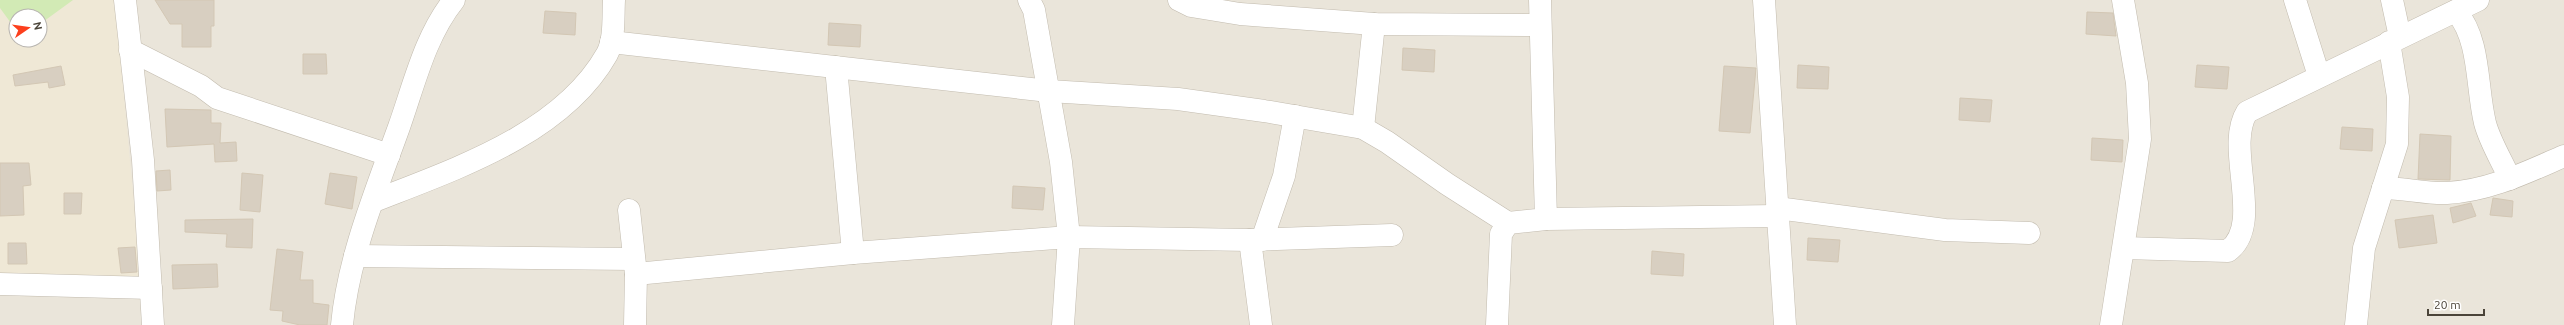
<svg xmlns="http://www.w3.org/2000/svg" width="2564" height="325" viewBox="0 0 2564 325" font-family="Ubuntu,sans-serif">
  <style>
    .residential { fill: #eae5da; fill-rule: evenodd }
    .education { fill: #efe8d6; fill-rule: evenodd }
    .green { fill: #d2eab5 }
    .building { fill: #d8cfc1; stroke: #d3c7b4 }
    .lines { fill: none; stroke-linecap: round; stroke-linejoin: round }
    .minor-casing { stroke: #c2bbae; stroke-width: 23 }
    .minor { stroke: #fff; stroke-width: 22 }
  </style>
  <rect width="100%" height="100%" fill="#f6f3ec"/>
  <!-- residential -->
  <path class="residential" d="M0,0H2564V325H0ZM16,16H40V40H16Z"/>
  <!-- education -->
  <path class="education" d="M0,0H115L141,278L0,277ZM16,16H40V40H16Z"/>
  <!-- green -->
  <path class="green" d="M0,0H73L40,24V16H16V30L0,8Z"/>
  <!-- building -->
  <g class="building">
    <path d="M155,0H214V26H211V47H182V24H170Z"/>
    <path d="M545,11L576,13L575,35L543,33Z"/>
    <path d="M2087,12L2113,13L2116,36L2086,34Z"/>
    <path d="M829,23L861,25L860,47L828,45Z"/>
    <path d="M1403,48L1435,50L1434,72L1402,70Z"/>
    <path d="M303,54H326L327,74H303Z"/>
    <path d="M1798,65L1829,67L1828,89L1797,88Z"/>
    <path d="M2197,65L2229,67L2227,89L2195,87Z"/>
    <path d="M61,66L65,85L49,88L48,82L15,86L13,75Z"/>
    <path d="M1724,66L1756,68L1750,133L1719,131Z"/>
    <path d="M1960,98L1992,100L1990,122L1959,120Z"/>
    <path d="M165,109L211,110V123H221L220,143L236,142L237,161L215,162L214,144L167,147Z"/>
    <path d="M2342,127L2373,129L2372,151L2340,149Z"/>
    <path d="M2420,134L2451,136L2450,180L2418,179Z"/>
    <path d="M2092,138L2123,140L2122,162L2091,160Z"/>
    <path d="M0,163H29L31,185L23,186L24,215L0,216Z"/>
    <path d="M170,170L171,190L157,191L156,171Z"/>
    <path d="M242,173L263,175L260,212L240,210Z"/>
    <path d="M330,173L357,177L352,209L325,204Z"/>
    <path d="M1013,186L1045,188L1043,210L1012,208Z"/>
    <path d="M64,193H82L81,214H64Z"/>
    <path d="M2493,198L2513,201L2512,217L2490,215Z"/>
    <path d="M2471,203L2476,216L2453,223L2450,208Z"/>
    <path d="M2433,215L2437,243L2399,248L2395,220Z"/>
    <path d="M253,219L252,248L226,247L227,234L185,232V220Z"/>
    <path d="M1808,238L1840,240L1838,262L1807,260Z"/>
    <path d="M8,243H26L27,264H8Z"/>
    <path d="M135,247L137,272L121,273L118,248Z"/>
    <path d="M277,249L303,252L300,280H313V303L329,305L327,325H300L282,321L283,311L270,310Z"/>
    <path d="M1652,251L1684,254L1683,276L1651,274Z"/>
    <path d="M217,264L218,287L173,289L172,265Z"/>
  </g>
  <g class="lines">
    <!-- minor casing -->
    <g class="minor-casing">
      <g id="minor">
        <path d="M125,0L143,160L153,325"/>
        <path d="M1029,0L1034,10L1061,162L1069,237L1063,325"/>
        <path d="M1179,0L1191,6L1240,14L1374,24L1540,25"/>
        <path d="M1764,0L1785,325"/>
        <path d="M2295,0L2319,76"/>
        <path d="M2392,0L2400,37"/>
        <path d="M2456,11C2481,41 2476,86 2485,123C2490,142 2502,161 2510,179"/>
        <path d="M611,42L1049,91L1178,99L1264,111L1363,128L1387,142L1447,184L1508,223"/>
        <path d="M130,50L201,86L217,98L389,155"/>
        <path d="M836,67L853,253"/>
        <path d="M1363,128L1374,24"/>
        <path d="M2383,188C2405,188 2426,194 2447,193C2489,191 2527,172 2564,156"/>
        <path d="M374,201C455,169 562,134 607,54C615,39 613,17 614,0"/>
        <path d="M1777,208L1945,230L2029,233"/>
        <path d="M629,210L636,274L635,325"/>
        <path d="M1546,219L1777,216"/>
        <path d="M1250,240L1261,325"/>
        <path d="M1262,240L1284,176L1295,116"/>
        <path d="M2124,248L2228,251C2265,224 2224,148 2247,112L2478,0"/>
        <path d="M355,256L634,259"/>
        <path d="M636,274L853,253L1069,237L1250,240L1392,235"/>
        <path d="M0,284L151,288"/>
        <path d="M342,325C348,258 376,191 399,127C414,85 425,36 454,0"/>
        <path d="M1497,325L1501,234L1508,223L1546,219L1540,0"/>
        <path d="M2111,325L2140,139L2137,83L2123,0"/>
        <path d="M2356,325L2364,248L2397,144L2398,97L2389,42"/>
      </g>
    </g>
    <!-- minor -->
    <use href="#minor" class="minor"/>
  </g>
  <!-- north arrow -->
  <g transform="translate(28 28) rotate(77)"><circle r="19" fill="#ffffff" stroke="#b7b4b0"/>
  <path d="M0-3L7 15L0 10L-7 15Z" fill="#fc3f1d"/>
  <text y="-6" font-size="11" font-weight="bold" text-anchor="middle" fill="#4b4439">N</text>
  </g>
  <!-- scale -->
  <path d="M2428 309v6h56v-6" fill="none" stroke="#4b4439" stroke-width="2"/>
  <text x="2434" y="309" font-size="12" fill="#4b4439" stroke="#ffffff" stroke-width="3" paint-order="stroke">20 m</text>
</svg>
